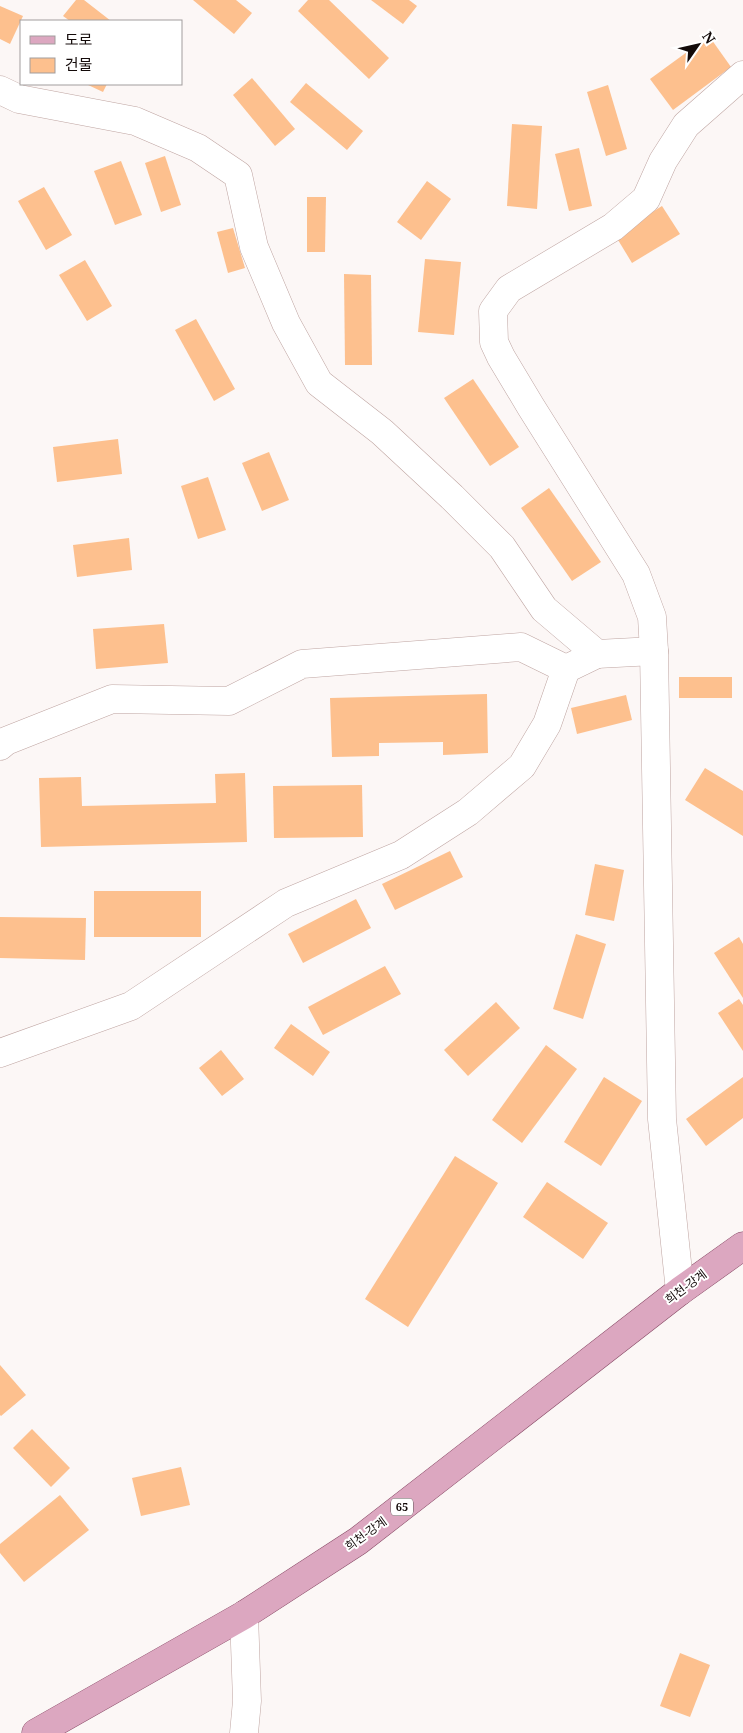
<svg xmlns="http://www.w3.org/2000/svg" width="743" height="1733" viewBox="0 0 743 1733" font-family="'Noto Serif','Noto Sans KR',serif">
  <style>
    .building { fill: #fdc08e }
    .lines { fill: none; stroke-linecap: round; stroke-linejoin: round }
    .minor-casing { stroke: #bfa5a2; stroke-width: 29 }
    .major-casing { stroke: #874a65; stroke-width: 29 }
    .minor { stroke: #fff; stroke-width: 28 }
    .major { stroke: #dca7c0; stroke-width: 28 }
    .labels { text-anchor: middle; stroke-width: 4; stroke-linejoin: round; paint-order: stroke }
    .shield { fill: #fff; stroke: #5a5453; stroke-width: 1 }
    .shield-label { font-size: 11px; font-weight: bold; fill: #130a09 }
    .street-label { font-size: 12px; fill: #130a09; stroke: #fff }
  </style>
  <rect width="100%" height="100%" fill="#fcf7f6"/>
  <!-- building -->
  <g class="building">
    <path d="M76,0H84L111,21H70L63,16Z"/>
    <path d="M193,0H236L252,13L234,34Z"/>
    <path d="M308,0H329L389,58L369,79L298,11Z"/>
    <path d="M371,0H409L417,6L403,24Z"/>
    <path d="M0,6L23,16L10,44L0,39Z"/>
    <path d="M709,36L731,67L673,110L650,79Z"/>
    <path d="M252,78L295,129L275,146L233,95Z"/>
    <path d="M306,83L363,131L347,150L290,102Z"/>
    <path d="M86,84H107L103,92Z"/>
    <path d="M608,85L627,149L606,156L587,92Z"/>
    <path d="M512,124L542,126L537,209L507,206Z"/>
    <path d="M579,148L592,206L569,211L555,154Z"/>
    <path d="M165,156L181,205L161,212L145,163Z"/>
    <path d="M121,161L142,215L115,225L94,171Z"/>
    <path d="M427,181L451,199L421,240L397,222Z"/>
    <path d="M44,187L72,235L46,250L18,201Z"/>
    <path d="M307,197H326L325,252H307Z"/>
    <path d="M662,206L680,234L632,263L615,235Z"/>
    <path d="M233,228L245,268L228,273L217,232Z"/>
    <path d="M425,259L461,262L454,335L418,332Z"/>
    <path d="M85,260L112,306L87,321L59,275Z"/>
    <path d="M344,274L371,275L372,365H345Z"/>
    <path d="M196,319L235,389L214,401L175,330Z"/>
    <path d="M473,379L519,447L490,466L444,398Z"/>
    <path d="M118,439L122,474L57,482L53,447Z"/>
    <path d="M269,452L289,500L262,511L242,463Z"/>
    <path d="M208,477L226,530L198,539L181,486Z"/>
    <path d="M549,488L601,562L572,581L521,508Z"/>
    <path d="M129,538L132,570L77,577L73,545Z"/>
    <path d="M164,624L168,663L96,669L93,629Z"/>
    <rect x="679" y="677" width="53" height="21"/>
    <path d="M487,694L488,753L443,755V742L379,743V756L332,757L330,698Z"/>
    <path d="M626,695L632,720L577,734L571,708Z"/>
    <path d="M705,768L743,791V836L685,800Z"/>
    <path d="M245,773L247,842L41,847L39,778L81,777L82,806L216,803L215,774Z"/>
    <path d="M362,785L363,837L274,838L273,786Z"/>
    <path d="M450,851L463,877L395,910L382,884Z"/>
    <path d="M595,864L624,870L614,921L585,915Z"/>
    <rect x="94" y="891" width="107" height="46"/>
    <path d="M356,899L371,928L303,963L288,934Z"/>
    <path d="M0,917L86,918L85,960L0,958Z"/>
    <path d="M576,934L606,944L583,1019L553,1009Z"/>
    <path d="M739,937L743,944V998L714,953Z"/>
    <path d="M385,966L401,994L323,1035L308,1007Z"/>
    <path d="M739,999L743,1005V1051L718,1013Z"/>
    <path d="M496,1002L520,1028L468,1076L444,1050Z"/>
    <path d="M291,1024L330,1052L313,1076L274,1048Z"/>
    <path d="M546,1045L577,1069L522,1143L492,1120Z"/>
    <path d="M221,1050L244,1079L222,1096L199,1068Z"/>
    <path d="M604,1077L642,1101L601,1166L564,1142Z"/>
    <path d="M743,1077V1118L706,1146L686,1119Z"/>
    <path d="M455,1156L498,1183L408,1327L365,1299Z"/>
    <path d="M547,1182L608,1223L583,1259L523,1217Z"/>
    <path d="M0,1365L26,1395L1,1416L0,1415Z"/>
    <path d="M32,1429L70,1468L51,1487L13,1448Z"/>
    <path d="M181,1467L190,1505L141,1516L132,1478Z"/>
    <path d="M60,1495L89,1530L24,1582L0,1553V1544Z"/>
    <path d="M680,1653L710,1665L690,1717L660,1706Z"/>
  </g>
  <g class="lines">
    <!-- minor casing -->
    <g class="minor-casing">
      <g id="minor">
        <path d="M0,90L19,99L135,121L198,148L238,175L254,247L286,323L319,383L382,432L452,497L502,547L544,609L597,654L654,651"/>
        <path d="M0,746L6,741L112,699L229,701L302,664L521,647L566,669"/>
        <path d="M0,1053L131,1006L286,903L401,855L468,812L522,766L547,724L566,669L597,654"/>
        <path d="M680,1291L662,1119L654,651L652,617L636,574L531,407L501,357L494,342L493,311L509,289L613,227L646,199L663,161L686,125L743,75"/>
        <path d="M244,1733L247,1701L244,1615"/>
      </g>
    </g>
    <!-- major casing -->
    <g class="major-casing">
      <path id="major" d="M36,1733L244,1615L358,1541L680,1291L743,1246"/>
    </g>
    <!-- minor -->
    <use href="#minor" class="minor"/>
    <!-- major -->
    <use href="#major" class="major"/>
  </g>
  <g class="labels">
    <!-- shield labels -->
    <rect class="shield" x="391" y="1498.5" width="22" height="17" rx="4"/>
    <g class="shield-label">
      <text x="402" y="1511">65</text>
    </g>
    <!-- street labels -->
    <g class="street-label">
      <text transform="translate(686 1287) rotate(-37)" y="4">희천-강계</text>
      <text transform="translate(366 1534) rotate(-36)" y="4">희천-강계</text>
    </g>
  </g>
  <!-- legend -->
  <rect x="20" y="20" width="162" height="65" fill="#ffffff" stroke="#a19d9d"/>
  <rect x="30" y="36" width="25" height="8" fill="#dca7c0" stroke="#a19d9d"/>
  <text x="65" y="45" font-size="15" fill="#130a09">도로</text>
  <rect x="30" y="58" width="25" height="15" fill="#fdc08e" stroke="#a19d9d"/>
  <text x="65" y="70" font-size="15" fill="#130a09">건물</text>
  <!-- north arrow -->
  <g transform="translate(698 45) rotate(56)" stroke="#ffffff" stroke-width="4" paint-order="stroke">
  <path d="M0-4L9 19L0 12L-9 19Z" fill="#130a09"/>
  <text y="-8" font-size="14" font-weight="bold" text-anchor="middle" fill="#130a09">N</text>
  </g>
</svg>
